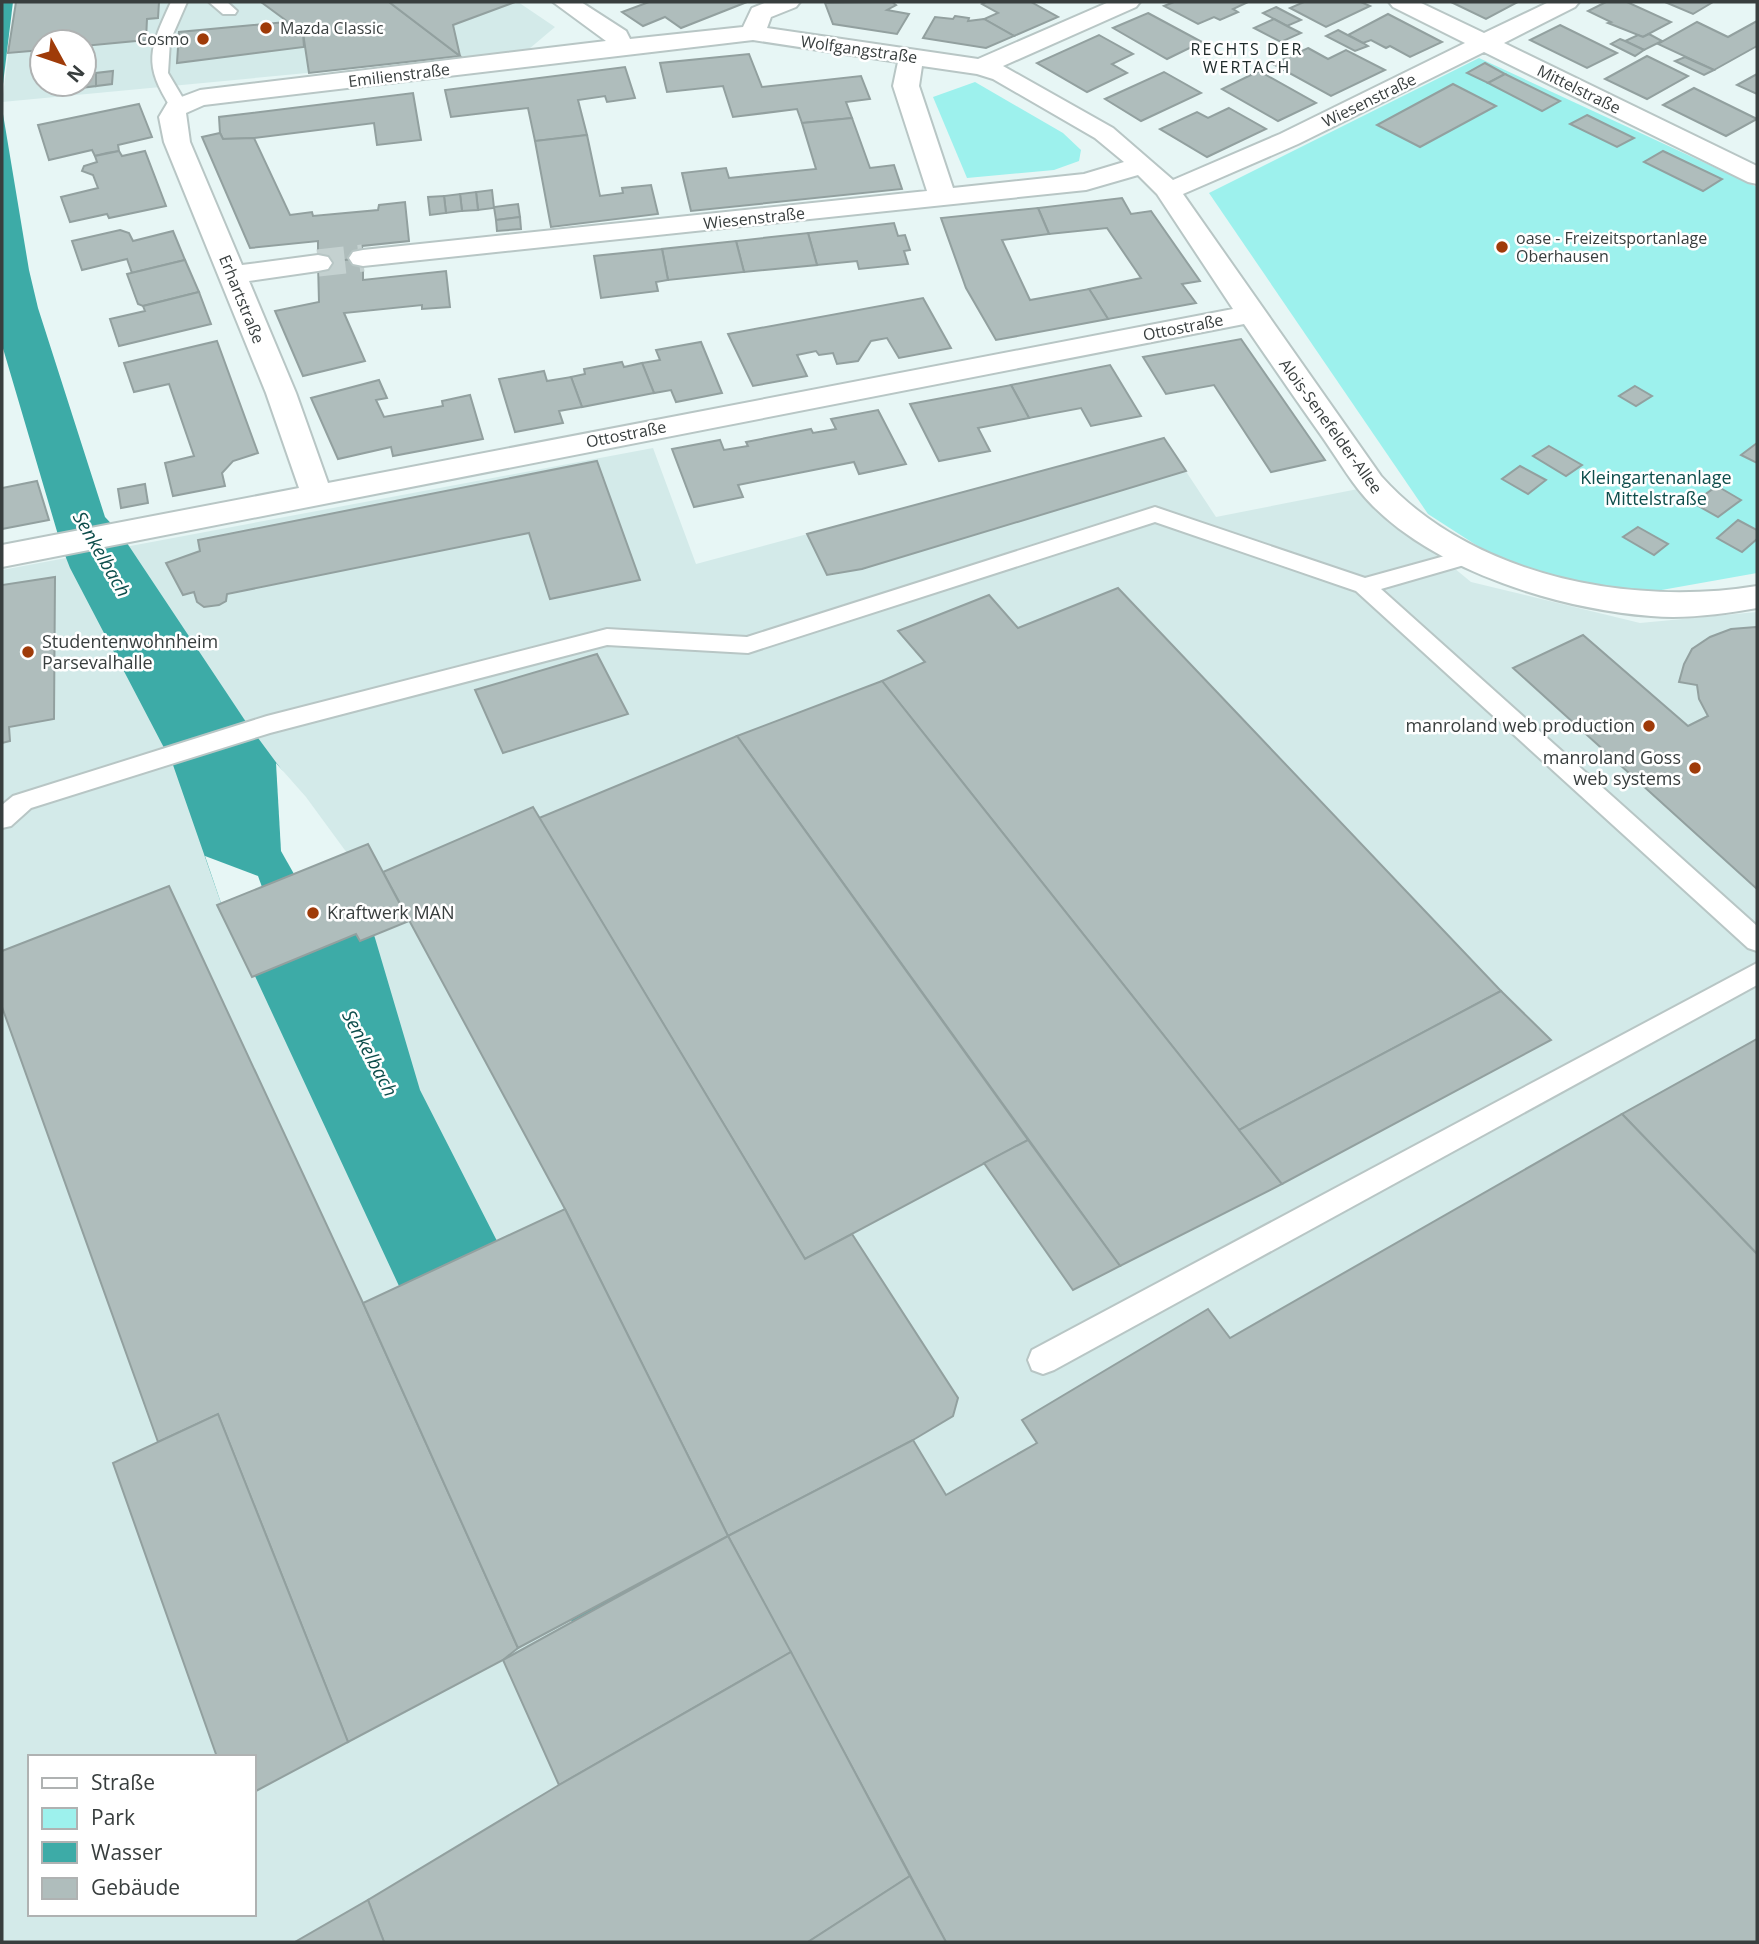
<svg xmlns="http://www.w3.org/2000/svg" width="1759" height="1944" viewBox="0 0 1759 1944" font-family="'Open Sans',sans-serif">
  <style>
    .built { fill: #d3eae9; fill-rule: evenodd }
    .green { fill: #9df1ed }
    .water { fill: #3daba7 }
    .pier { fill: #e7f6f5 }
    .building { fill: #afbdbc; stroke: #92a09f; stroke-width: 2 }
    .lines { fill: none; stroke-linecap: round; stroke-linejoin: round }
    .street-tunnel { stroke: #c4d1d0; stroke-width: 27; stroke-dasharray: 27 14; stroke-linecap: butt }
    .lane-casing { stroke: #b8c6c5; stroke-width: 4 }
    .street-casing { stroke: #b8c6c5; stroke-width: 4 }
    .lane { fill: #fff; fill-rule: evenodd }
    .street { fill: #fff; fill-rule: evenodd }
    .poi-dot { fill: #9f3b09; stroke: #fff; stroke-width: 2.5 }
    .labels { text-anchor: middle; stroke-width: 5; stroke-linejoin: round; paint-order: stroke }
    .far-poi-label { font-size: 16px; fill: #383e3e; stroke: #fff; text-anchor: start }
    .far-street-label { font-size: 16px; fill: #383e3e; stroke: #fff }
    .far-neighbourhood-label { font-size: 16px; letter-spacing: 2px; fill: #202c2b; stroke: #fff }
    .park-label { font-size: 18px; fill: #0e4e4c; stroke: #fff }
    .poi-label { font-size: 18px; fill: #383e3e; stroke: #fff; text-anchor: start }
    .water-label { font-size: 19px; font-style: italic; fill: #0e4e4c; stroke: #fff }
  </style>
  <rect width="100%" height="100%" fill="#e7f6f5"/>
  <!-- built -->
  <g class="built">
    <path d="M15,2H518L555,27L529,49L466,58L2,102ZM42,42H84V84H42Z"/>
    <path d="M1164,438L1216,517L1358,489L1471,582L1640,623L1757,612V1942H2V570L653,448L696,564ZM30,1757H254V1914H30Z"/>
  </g>
  <!-- green -->
  <g class="green">
    <path d="M1479,58L1757,187V573L1656,591L1582,586L1490,554L1428,514L1209,193Z"/>
    <path d="M975,82L1063,133L1081,150L1079,161L1054,170L967,178L933,97Z"/>
  </g>
  <!-- water -->
  <g class="water">
    <path d="M2,2H13L2,92Z"/>
    <path d="M2,108L29,270L38,308L105,517L121,534L244,719L344,854L375,938L420,1090L496,1239L901,1942H737L399,1286L221,903L173,765L70,568L61,545L2,345Z"/>
  </g>
  <!-- pier -->
  <g class="pier">
    <path d="M276,763L306,797L347,853L294,874L281,851Z"/>
    <path d="M205,856L258,876L262,887L221,903Z"/>
  </g>
  <!-- building -->
  <g class="building">
    <path d="M16,2H159L158,18L147,19L146,40L84,46V42H42V50L8,53Z"/>
    <path d="M261,2H389L460,56L309,73L303,33Z"/>
    <path d="M389,2H515L453,25L460,56Z"/>
    <path d="M649,2H747L681,28L665,17L643,26L622,12Z"/>
    <path d="M892,2L896,5L887,10L909,14L897,34L833,24L825,3Z"/>
    <path d="M986,2H1031L1058,17L1014,36L984,19L998,13L982,4Z"/>
    <path d="M1174,2H1248L1233,9L1238,12L1220,20L1214,17L1198,24L1164,6Z"/>
    <path d="M1304,2H1361L1370,6L1326,27L1290,8Z"/>
    <path d="M1451,2H1513L1516,3L1486,19Z"/>
    <path d="M1606,2H1627L1671,22L1643,37L1608,23L1611,22L1588,11Z"/>
    <path d="M1665,2H1713L1693,14Z"/>
    <path d="M1276,7L1301,20L1287,26L1263,13Z"/>
    <path d="M1148,13L1202,42L1167,59L1113,28Z"/>
    <path d="M1388,14L1442,42L1410,57L1390,46L1386,48L1371,40L1363,43L1348,35Z"/>
    <path d="M955,16L969,18L968,21L984,19L1014,36L986,48L923,38L935,17L953,19Z"/>
    <path d="M1274,19L1287,26L1301,33L1281,42L1254,28Z"/>
    <path d="M1757,21V46L1714,70L1658,44L1697,22L1728,37Z"/>
    <path d="M286,22L303,33L304,47L177,63L179,32Z"/>
    <path d="M1560,25L1617,53L1587,68L1530,40Z"/>
    <path d="M1338,30L1363,43L1368,46L1355,51L1326,36Z"/>
    <path d="M1649,34L1662,41L1644,50L1625,41L1638,35L1643,37Z"/>
    <path d="M1099,35L1133,54L1112,64L1127,73L1087,92L1037,63Z"/>
    <path d="M1620,39L1625,41L1644,50L1635,56L1611,44Z"/>
    <path d="M1308,48L1328,59L1346,50L1385,70L1331,96L1273,64Z"/>
    <path d="M749,54L762,87L861,76L870,99L846,102L852,118L802,123L797,109L733,117L723,86L667,92L660,63Z"/>
    <path d="M1647,56L1688,76L1647,99L1605,79Z"/>
    <path d="M1685,57L1714,70L1704,75L1675,61Z"/>
    <path d="M1485,63L1505,74L1488,83L1467,73Z"/>
    <path d="M625,67L635,98L607,102L605,96L578,100L587,135L578,136L535,141L528,108L451,117L445,90Z"/>
    <path d="M113,71L112,84L96,86V73Z"/>
    <path d="M1259,71L1316,103L1278,121L1222,89Z"/>
    <path d="M1164,72L1201,93L1141,121L1105,99Z"/>
    <path d="M96,73V86L80,88V84H84V74Z"/>
    <path d="M1505,74L1560,101L1542,111L1488,83Z"/>
    <path d="M1757,74V94L1737,85Z"/>
    <path d="M1453,84L1496,106L1420,147L1377,125Z"/>
    <path d="M1694,88L1757,119L1726,136L1663,105Z"/>
    <path d="M413,93L421,140L377,145L374,123L254,138L223,139L220,133L219,117Z"/>
    <path d="M139,104L152,137L118,145L119,151L107,153L95,156L92,150L49,160L38,125Z"/>
    <path d="M1229,108L1266,129L1207,157L1160,129L1197,112L1208,118Z"/>
    <path d="M1587,115L1634,138L1617,147L1570,124Z"/>
    <path d="M852,118L870,168L894,165L902,189L691,211L682,173L726,168L729,178L816,169L802,123Z"/>
    <path d="M220,133L223,139L254,138L290,215L312,212L313,216L378,210L379,205L405,202L409,241L362,246L363,258L318,263V241L250,248L202,137Z"/>
    <path d="M587,135L600,196L623,193L622,188L651,185L658,214L551,227L535,141Z"/>
    <path d="M119,151L122,156L145,151L166,206L109,218L107,214L70,222L61,197L98,188L93,175L82,171L84,166L97,162L95,156Z"/>
    <path d="M1663,151L1722,179L1703,191L1644,162Z"/>
    <path d="M492,190L494,208L478,210L476,192Z"/>
    <path d="M476,192L478,210L462,211L460,194Z"/>
    <path d="M460,194L462,211L446,213L444,196Z"/>
    <path d="M444,196L446,213L430,215L428,197Z"/>
    <path d="M1122,198L1131,214L1151,211L1200,281L1182,284L1196,303L1108,319L1089,289L1141,278L1107,228L1049,234L1038,208Z"/>
    <path d="M518,204L520,217L496,220L494,207Z"/>
    <path d="M1038,208L1049,234L1002,240L1030,300L1089,289L1108,319L996,340L966,288L941,218Z"/>
    <path d="M520,217L521,229L497,231L496,220Z"/>
    <path d="M894,223L898,236L905,235L910,250L904,251L908,264L859,269L857,261L817,265L808,233Z"/>
    <path d="M120,230L129,233L133,241L173,231L185,260L132,273L127,259L82,270L72,241Z"/>
    <path d="M808,233L817,265L744,272L736,241Z"/>
    <path d="M736,241L744,272L668,280L662,249Z"/>
    <path d="M662,249L668,280L656,282L658,291L601,298L594,256Z"/>
    <path d="M363,258V280L446,271L450,307L422,309V305L344,313L365,361L303,376L275,311L319,302L318,263Z"/>
    <path d="M185,260L199,292L143,306L138,304L127,274Z"/>
    <path d="M199,292L211,324L119,346L110,319L145,311L143,306Z"/>
    <path d="M923,298L951,348L899,358L887,338L871,341L858,361L837,364L833,353L819,355L816,351L797,355L807,376L753,386L728,334Z"/>
    <path d="M1241,339L1325,460L1271,472L1214,385L1166,394L1143,357Z"/>
    <path d="M217,341L258,453L233,461L222,473L225,486L173,496L165,463L194,456L169,384L134,392L124,363Z"/>
    <path d="M701,342L722,393L676,402L671,390L654,393L642,363L660,360L656,350Z"/>
    <path d="M622,362L624,367L642,363L654,393L582,407L571,377L585,374L584,369Z"/>
    <path d="M1110,365L1141,416L1091,426L1081,408L1029,418L1011,385Z"/>
    <path d="M544,371L547,381L571,377L582,407L559,411L563,423L515,432L499,379Z"/>
    <path d="M379,380L387,398L376,400L384,417L443,406L442,401L470,395L483,439L393,456L391,447L338,459L311,398Z"/>
    <path d="M1011,385L1029,418L978,428L990,451L939,461L910,404Z"/>
    <path d="M1635,386L1652,396L1636,406L1619,396Z"/>
    <path d="M878,410L906,464L859,474L854,462L738,485L743,497L694,507L672,449L720,440L724,450L748,446L746,442L811,429L813,433L836,429L831,419Z"/>
    <path d="M1164,438L1186,471L862,569L827,575L807,534Z"/>
    <path d="M1757,443V463L1741,455Z"/>
    <path d="M1549,446L1582,465L1566,476L1533,456Z"/>
    <path d="M597,461L640,580L550,599L529,533L227,594L226,601L219,605L204,607L197,602L194,592L183,595L166,563L200,551L198,540Z"/>
    <path d="M1520,466L1546,480L1528,494L1502,479Z"/>
    <path d="M37,481L49,520L2,529V488Z"/>
    <path d="M145,484L148,503L121,508L118,489Z"/>
    <path d="M1717,486L1741,500L1718,517L1693,503Z"/>
    <path d="M1738,520L1757,530V539L1742,552L1717,538Z"/>
    <path d="M1638,527L1668,544L1654,555L1623,537Z"/>
    <path d="M55,577L54,719L9,727L10,741L2,743V585Z"/>
    <path d="M1118,588L1501,991L1239,1130L882,681L925,662L898,631L989,595L1018,628Z"/>
    <path d="M1756,627H1757V889L1513,668L1583,635L1688,726L1708,716L1699,699L1697,685L1679,682L1684,664L1692,649L1710,637L1731,629Z"/>
    <path d="M597,654L628,714L503,753L475,690Z"/>
    <path d="M882,681L1239,1130L1282,1184L1120,1266L737,736Z"/>
    <path d="M737,736L1028,1140L805,1259L539,818Z"/>
    <path d="M533,807L805,1259L852,1234L958,1398L953,1416L913,1440L728,1536L565,1209L383,872Z"/>
    <path d="M368,844L409,921L360,941L356,934L252,977L217,905Z"/>
    <path d="M169,886L363,1303L518,1648L503,1660L348,1742L218,1414L158,1442L2,1007V951Z"/>
    <path d="M1501,991L1551,1040L1282,1184L1239,1130Z"/>
    <path d="M1757,1039V1254L1622,1114Z"/>
    <path d="M1622,1114L1757,1254V1942H946L728,1536L913,1440L946,1495L1037,1443L1022,1420L1208,1309L1230,1338Z"/>
    <path d="M1028,1140L1120,1266L1073,1290L984,1163Z"/>
    <path d="M565,1209L728,1536L518,1648L363,1303Z"/>
    <path d="M218,1414L348,1742L254,1792V1757H217L113,1463Z"/>
    <path d="M728,1536L791,1652L559,1785L503,1660Z"/>
    <path d="M791,1652L910,1876L808,1942H384L368,1900L559,1785Z"/>
    <path d="M910,1876L946,1942H808Z"/>
    <path d="M368,1900L384,1942H295Z"/>
  </g>
  <g class="lines">
    <!-- street-tunnel -->
    <path class="street-tunnel" d="M318,263L363,258"/>
    <!-- lane casing -->
    <g class="lane-casing">
      <g id="lane">
        <path d="M171,2H187L170,41L168,73L187,105L178,110L172,109C142,64 150,48 171,2Z"/>
        <path d="M209,2H227L237,11L235,14H223Z"/>
        <path d="M1155,507L1365,578L1470,549L1478,551L1481,556L1478,561L1381,589L1757,926V951L1748,948L1356,591L1155,522L748,653L607,645L270,733L31,808L11,826L2,828V805L13,796L267,716L607,629L747,637Z"/>
        <path d="M1757,963V985L1054,1370L1043,1374L1032,1370L1028,1360L1032,1350Z"/>
      </g>
    </g>
    <!-- street casing -->
    <g class="street-casing">
      <path id="street" d="M553,2H581L626,31L630,39L743,27L752,8L767,2H800L796,7L771,17L767,28L978,59L1109,2H1140L1136,7L1003,66L1113,128L1173,180L1280,134L1465,43L1393,7L1389,2H1419L1484,33L1549,2H1579L1575,7L1504,43L1757,166V184L1748,182L1484,52L1298,144L1183,194L1381,476C1470,576 1630,607 1757,586V608C1722,614 1687,619 1651,616C1560,609 1439,572 1373,506C1353,486 1339,461 1323,438C1296,400 1270,362 1244,324L2,567V545L299,488L266,393L164,142L159,117L168,102L200,90L606,41ZM753,40L898,62L893,86L927,191L363,250L353,252L349,258L353,264L363,266L1086,190L1138,175L1157,194L1233,309L328,483L296,393L249,281L318,271L328,269L332,263L328,257L318,255L242,265L190,142L186,113L204,105ZM922,66L977,74L993,79L1095,138L1124,162L1084,174L953,188L919,86Z"/>
    </g>
    <!-- lane -->
    <use href="#lane" class="lane"/>
    <!-- street -->
    <use href="#street" class="street"/>
  </g>
  <!-- markers -->
  <g class="poi-dot">
    <circle cx="266" cy="28" r="7"/>
    <circle cx="203" cy="39" r="7"/>
    <circle cx="1502" cy="247" r="7"/>
    <circle cx="28" cy="652" r="7"/>
    <circle cx="1649" cy="726" r="7"/>
    <circle cx="1695" cy="768" r="7"/>
    <circle cx="313" cy="913" r="7"/>
  </g>
  <g class="labels">
    <!-- far-poi labels -->
    <g class="far-poi-label">
      <text x="280" y="34">Mazda Classic</text>
      <text x="189" y="45" text-anchor="end">Cosmo</text>
      <text x="1516" y="244">oase - Freizeitsportanlage<tspan x="1516" dy="18">Oberhausen</tspan></text>
    </g>
    <!-- far-street labels -->
    <g class="far-street-label">
      <text transform="translate(859 49) rotate(8)" y="6">Wolfgangstraße</text>
      <text transform="translate(399 75) rotate(-7)" y="6">Emilienstraße</text>
      <text transform="translate(1579 89) rotate(26)" y="6">Mittelstraße</text>
      <text transform="translate(1369 100) rotate(-26)" y="6">Wiesenstraße</text>
      <text transform="translate(754 218) rotate(-6)" y="6">Wiesenstraße</text>
      <text transform="translate(242 299) rotate(68)" y="6">Erhartstraße</text>
      <text transform="translate(1183 327) rotate(-11)" y="6">Ottostraße</text>
      <text transform="translate(1331 426) rotate(54)" y="6">Alois-Senefelder-Allee</text>
      <text transform="translate(626 434) rotate(-11)" y="6">Ottostraße</text>
    </g>
    <!-- far-neighbourhood labels -->
    <g class="far-neighbourhood-label">
      <text x="1247" y="55">RECHTS DER<tspan x="1247" dy="18">WERTACH</tspan></text>
    </g>
    <!-- park labels -->
    <g class="park-label">
      <text x="1656" y="484">Kleingartenanlage<tspan x="1656" dy="21">Mittelstraße</tspan></text>
    </g>
    <!-- poi labels -->
    <g class="poi-label">
      <text x="42" y="648">Studentenwohnheim<tspan x="42" dy="21">Parsevalhalle</tspan></text>
      <text x="1635" y="732" text-anchor="end">manroland web production</text>
      <text x="1681" y="764" text-anchor="end">manroland Goss<tspan x="1681" dy="21">web systems</tspan></text>
      <text x="327" y="919">Kraftwerk MAN</text>
    </g>
    <!-- water labels -->
    <g class="water-label">
      <text transform="translate(102 554) rotate(60)" y="7">Senkelbach</text>
      <text transform="translate(370 1053) rotate(62)" y="7">Senkelbach</text>
    </g>
  </g>
  <!-- border -->
  <rect width="1759" height="1944" fill="none" stroke="#383e3e" stroke-width="7"/>
  <!-- legend -->
  <rect x="28" y="1755" width="228" height="161" fill="#ffffff" stroke="#afb2b2" stroke-width="2"/>
  <rect x="42" y="1778" width="35" height="10" fill="#ffffff" stroke="#afb2b2" stroke-width="2"/>
  <text x="91" y="1790" font-size="21" fill="#383e3e">Straße</text>
  <rect x="42" y="1808" width="35" height="21" fill="#9df1ed" stroke="#afb2b2" stroke-width="2"/>
  <text x="91" y="1825" font-size="21" fill="#383e3e">Park</text>
  <rect x="42" y="1842" width="35" height="21" fill="#3daba7" stroke="#afb2b2" stroke-width="2"/>
  <text x="91" y="1860" font-size="21" fill="#383e3e">Wasser</text>
  <rect x="42" y="1878" width="35" height="21" fill="#afbdbc" stroke="#afb2b2" stroke-width="2"/>
  <text x="91" y="1895" font-size="21" fill="#383e3e">Gebäude</text>
  <!-- north arrow -->
  <g transform="translate(63 63) rotate(130)"><circle r="33" fill="#ffffff" stroke="#afb2b2" stroke-width="2"/>
  <path d="M0-5L12 26L0 18L-12 26Z" fill="#9f3b09"/>
  <text y="-10" font-size="19" font-weight="bold" text-anchor="middle" fill="#383e3e">N</text>
  </g>
</svg>
